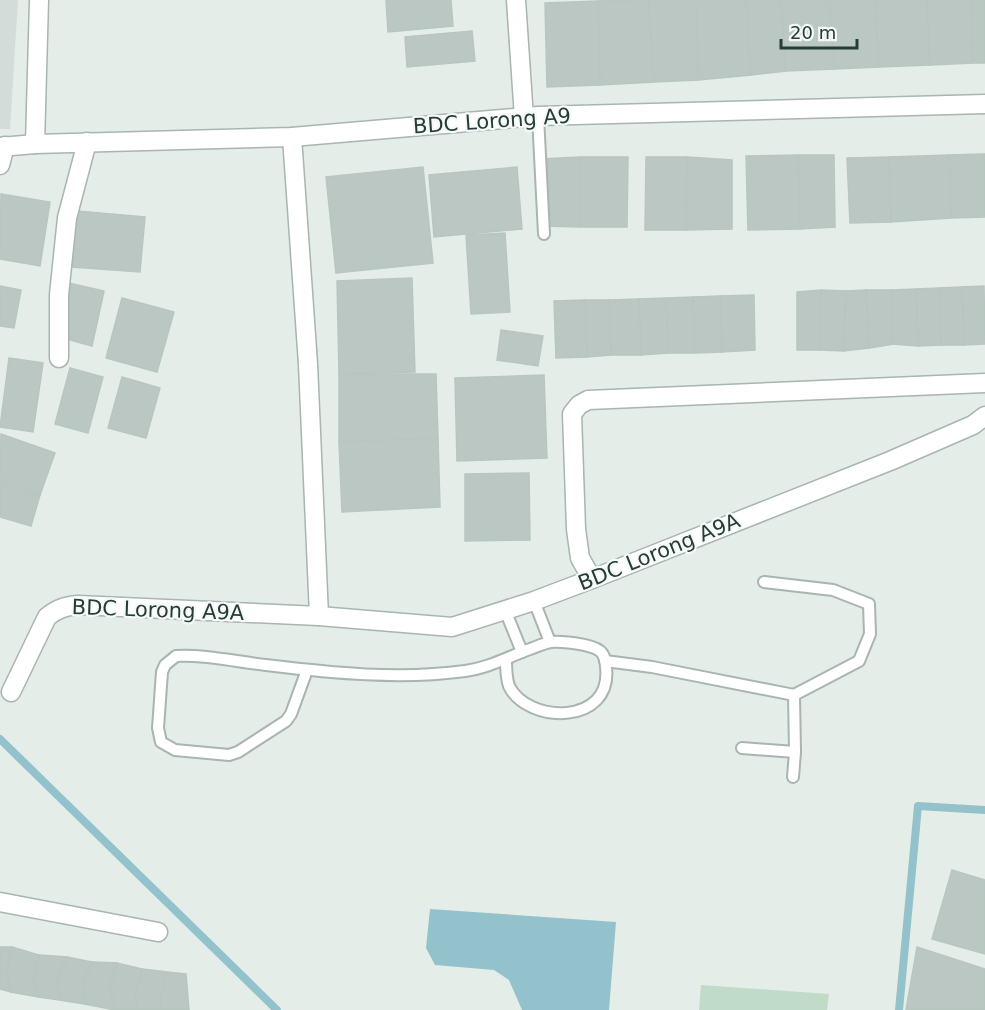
<svg xmlns="http://www.w3.org/2000/svg" width="985" height="1010" viewBox="0 0 985 1010" font-family="'DejaVu Sans',sans-serif">
  <style>
    .built { fill: #d3dcd8 }
    .green { fill: #c0dbc8 }
    .water { fill: #93c2cc }
    .lines { fill: none; stroke-linecap: round; stroke-linejoin: round }
    .stream { stroke: #93c2cc; stroke-width: 8 }
    .building { fill: #bbc7c2; stroke: #b8c6c0; stroke-width: 1.5 }
    .service-casing { stroke: #a8b5b0; stroke-width: 14 }
    .minor-casing { stroke: #a8b5b0; stroke-width: 21 }
    .service { stroke: #fff; stroke-width: 10 }
    .minor { stroke: #fff; stroke-width: 18 }
    .labels { text-anchor: middle; stroke-width: 4.5; stroke-linejoin: round; paint-order: stroke }
    .street-label { font-size: 21px; fill: #263d37; stroke: #f5f9f7 }
  </style>
  <rect width="100%" height="100%" fill="#e5ede9"/>
  <!-- built -->
  <path class="built" d="M0,0H18L10,129H0Z"/>
  <!-- green -->
  <path class="green" d="M701,985L829,994L827,1010H699Z"/>
  <!-- water -->
  <path class="water" d="M430,909L616,922L609,1010H522L509,980L494,970L435,965L426,948Z"/>
  <g class="lines">
    <!-- stream -->
    <g class="stream">
      <path d="M0,739L277,1010"/>
      <path d="M899,1010L918,806L985,810"/>
    </g>
  </g>
  <!-- building -->
  <g class="building">
    <path d="M386,0H451L453,26L388,32Z"/>
    <path d="M648,0H696L699,80L654,82Z"/>
    <path d="M648,0L654,82L600,85L598,1Z"/>
    <path d="M696,0H746L751,75L699,80Z"/>
    <path d="M746,0H781L786,71L751,75Z"/>
    <path d="M781,0H829L835,69L786,71Z"/>
    <path d="M829,0H875L879,67L835,69Z"/>
    <path d="M875,0H927L930,65L879,67Z"/>
    <path d="M927,0H971L973,63L930,65Z"/>
    <path d="M971,0H985V63H973Z"/>
    <path d="M598,1L600,85L547,87L545,3Z"/>
    <path d="M472,31L475,61L407,67L405,37Z"/>
    <path d="M985,154V217L951,218L949,155Z"/>
    <path d="M798,155H834L835,227L800,229Z"/>
    <path d="M798,155L800,229L748,230L746,156Z"/>
    <path d="M949,155L951,218L891,222L889,157Z"/>
    <path d="M580,157H628L627,227H580Z"/>
    <path d="M580,157V227L543,226L541,159Z"/>
    <path d="M646,157H687L686,230H645Z"/>
    <path d="M687,157L732,160V229L686,230Z"/>
    <path d="M889,157L891,222L850,223L847,158Z"/>
    <path d="M423,167L433,263L336,273L326,177Z"/>
    <path d="M517,167L522,229L434,237L429,175Z"/>
    <path d="M1,194L50,202L40,266L0,259Z"/>
    <path d="M77,211L145,217L140,272L72,267Z"/>
    <path d="M505,233L510,312L471,314L466,235Z"/>
    <path d="M412,278L415,372L339,374L337,281Z"/>
    <path d="M60,281L104,291L92,346L59,337Z"/>
    <path d="M0,286L21,290L14,328L0,326Z"/>
    <path d="M984,286L985,344L964,345L962,287Z"/>
    <path d="M962,287L964,345H941L939,288Z"/>
    <path d="M939,288L941,345L918,346L916,289Z"/>
    <path d="M916,289L918,346L893,344L891,290Z"/>
    <path d="M821,290L846,291L844,351L819,350Z"/>
    <path d="M821,290L819,350H797V292Z"/>
    <path d="M866,290H891L893,344L869,348Z"/>
    <path d="M866,290L869,348L844,351L846,291Z"/>
    <path d="M754,295L755,350L722,352L720,296Z"/>
    <path d="M720,296L722,352L694,353L693,297Z"/>
    <path d="M693,297L694,353H668L666,298Z"/>
    <path d="M122,298L174,312L157,372L106,358Z"/>
    <path d="M666,298L668,353L641,355L639,299Z"/>
    <path d="M639,299L641,355H611L609,300Z"/>
    <path d="M585,300H609L611,355L587,357Z"/>
    <path d="M585,300L587,357L556,358L554,301Z"/>
    <path d="M501,330L543,336L538,366L497,360Z"/>
    <path d="M9,358L43,363L33,432L0,427Z"/>
    <path d="M70,368L103,377L88,433L55,424Z"/>
    <path d="M339,374H436L438,438L339,442Z"/>
    <path d="M544,375L547,458L457,461L455,378Z"/>
    <path d="M122,377L160,388L146,438L108,428Z"/>
    <path d="M1,434L55,453L40,495L0,481Z"/>
    <path d="M438,438L440,507L342,512L339,442Z"/>
    <path d="M529,473L530,540L465,541V474Z"/>
    <path d="M0,481L40,495L31,526L0,517Z"/>
    <path d="M952,870L985,880V954L932,939Z"/>
    <path d="M0,947H12L7,970L11,992L0,989Z"/>
    <path d="M12,947L39,955L34,978L39,997L11,992L7,970Z"/>
    <path d="M917,947L985,969V1010H906Z"/>
    <path d="M39,955L67,957L57,983L60,1000L39,997L34,978Z"/>
    <path d="M67,957L92,962L83,985L85,1004L60,1000L57,983Z"/>
    <path d="M92,962L117,963L110,987L115,1010L85,1004L83,985Z"/>
    <path d="M117,963L142,969L135,995L137,1010H115L110,987Z"/>
    <path d="M142,969L167,972L160,1000L162,1010H137L135,995Z"/>
    <path d="M167,972L186,974L189,1010H162L160,1000Z"/>
  </g>
  <g class="lines">
    <!-- service casing -->
    <g class="service-casing">
      <g id="service">
        <path d="M538,116L544,234"/>
        <path d="M764,582L833,590L869,604L870,634L859,661L794,695"/>
        <path d="M534,601L550,642"/>
        <path d="M505,610L522,652"/>
        <path d="M605,661L652,667L794,695L795,752L793,777"/>
        <path d="M307,670L291,714L286,721L238,752L229,755L175,750L161,742L158,728L162,672L165,665L176,656C204,654 238,662 266,665C332,673 400,680 465,671C488,668 508,657 530,649C536,647 544,643 551,642C562,641 591,644 600,651C604,654 606,662 606,667C613,726 527,724 509,686C506,678 506,667 506,659"/>
        <path d="M742,748L795,752"/>
      </g>
    </g>
    <!-- minor casing -->
    <g class="minor-casing">
      <g id="minor">
        <path d="M516,0L524,118"/>
        <path d="M292,137L308,364L319,616"/>
        <path d="M35,144L39,0"/>
        <path d="M0,147L35,144L292,137L538,116L985,104"/>
        <path d="M0,165L5,146"/>
        <path d="M59,358V295L67,218L87,142"/>
        <path d="M592,579L580,558L576,529L572,414L579,405L588,400L985,383"/>
        <path d="M11,692L47,617C57,609 65,606 78,605L319,616L452,627L534,601L592,579L890,461L973,425L985,416"/>
        <path d="M0,902L158,932"/>
      </g>
    </g>
    <!-- service -->
    <use href="#service" class="service"/>
    <!-- minor -->
    <use href="#minor" class="minor"/>
  </g>
  <g class="labels">
    <!-- street labels -->
    <g class="street-label">
      <text transform="translate(492 121) rotate(-4)" y="7">BDC Lorong A9</text>
      <text transform="translate(659 552) rotate(-22)" y="7">BDC Lorong A9A</text>
      <text transform="translate(158 610) rotate(2)" y="7">BDC Lorong A9A</text>
    </g>
  </g>
  <!-- scale -->
  <path d="M781 39v9h76v-9" fill="none" stroke="#263d37" stroke-width="3"/>
  <text x="790" y="39" font-size="18" fill="#263d37" stroke="#f5f9f7" stroke-width="4.5" paint-order="stroke">20 m</text>
</svg>
